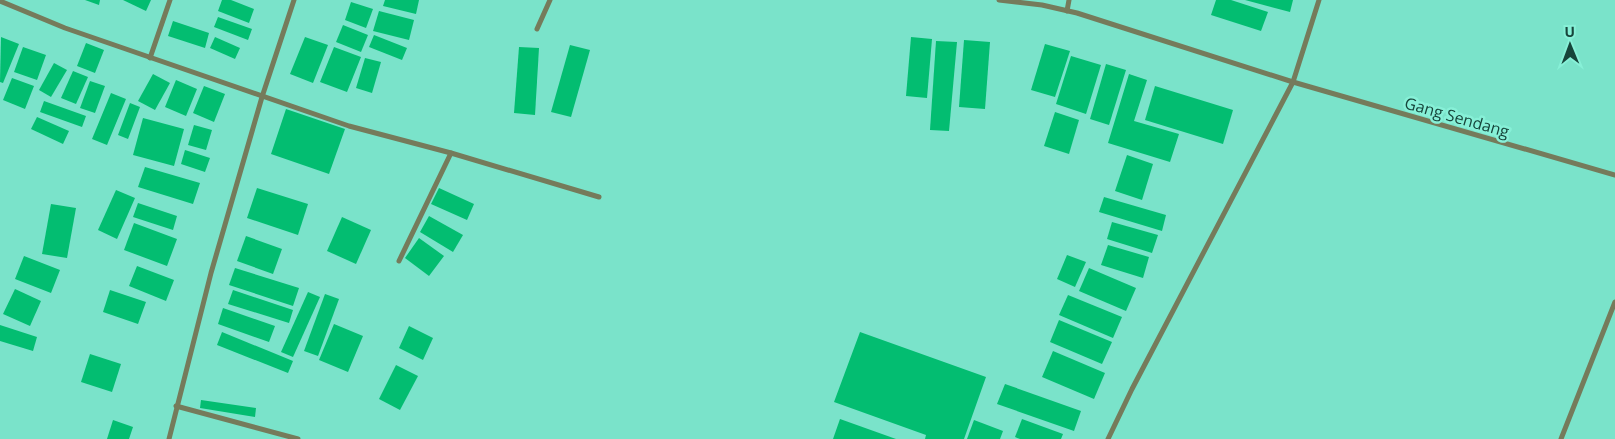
<svg xmlns="http://www.w3.org/2000/svg" width="1615" height="439" viewBox="0 0 1615 439" font-family="'Open Sans',sans-serif">
  <style>
    .building { fill: #03bd71 }
    .lines { fill: none; stroke-linecap: round; stroke-linejoin: round }
    .street { stroke: #757b5b; stroke-width: 5 }
    .labels { text-anchor: middle; stroke-width: 5; stroke-linejoin: round; paint-order: stroke }
    .street-label { font-size: 16px; fill: #17453b; stroke: #87f0d7 }
  </style>
  <rect width="100%" height="100%" fill="#7ae3ca"/>
  <!-- building -->
  <g class="building">
    <path d="M85,0H100L99,5Z"/>
    <path d="M123,0H151L146,11Z"/>
    <path d="M222,0H231L254,9L249,23L218,11Z"/>
    <path d="M385,0H419L416,14L383,6Z"/>
    <path d="M1216,0H1231L1268,12L1261,31L1211,15Z"/>
    <path d="M1245,0H1293L1290,12Z"/>
    <path d="M351,2L373,9L366,28L345,20Z"/>
    <path d="M379,11L414,20L409,40L373,31Z"/>
    <path d="M218,17L252,29L248,40L214,27Z"/>
    <path d="M173,21L209,33L205,48L168,36Z"/>
    <path d="M343,25L368,35L361,52L336,42Z"/>
    <path d="M374,35L407,48L402,60L369,47Z"/>
    <path d="M1,37L19,44L3,83L0,82Z"/>
    <path d="M215,37L240,48L235,59L210,48Z"/>
    <path d="M305,37L328,45L313,83L290,74Z"/>
    <path d="M911,37L932,39L927,98L906,96Z"/>
    <path d="M964,40L990,42L985,109L959,107Z"/>
    <path d="M936,41L957,42L949,131L930,130Z"/>
    <path d="M86,43L104,50L95,73L77,66Z"/>
    <path d="M1045,44L1070,51L1055,97L1031,90Z"/>
    <path d="M570,45L590,50L571,117L551,112Z"/>
    <path d="M23,47L46,55L37,80L14,72Z"/>
    <path d="M334,47L361,57L347,92L320,82Z"/>
    <path d="M519,47L539,48L535,115L514,113Z"/>
    <path d="M1071,56L1101,65L1086,114L1056,104Z"/>
    <path d="M365,58L381,62L372,93L356,88Z"/>
    <path d="M54,63L67,70L51,97L39,90Z"/>
    <path d="M1106,64L1126,70L1109,125L1090,119Z"/>
    <path d="M73,71L88,77L76,104L61,98Z"/>
    <path d="M153,74L170,83L155,110L138,101Z"/>
    <path d="M1129,74L1147,80L1134,121L1179,134L1170,162L1108,143Z"/>
    <path d="M12,78L34,86L25,109L3,100Z"/>
    <path d="M176,80L197,89L186,116L165,107Z"/>
    <path d="M90,81L105,86L95,113L80,108Z"/>
    <path d="M204,86L225,94L214,122L193,113Z"/>
    <path d="M1155,86L1233,110L1223,144L1145,120Z"/>
    <path d="M111,93L126,99L107,145L92,139Z"/>
    <path d="M44,101L86,116L82,127L40,112Z"/>
    <path d="M130,103L140,107L128,139L118,135Z"/>
    <path d="M286,109L345,129L329,174L271,154Z"/>
    <path d="M1055,112L1079,120L1069,154L1044,146Z"/>
    <path d="M37,117L69,131L63,144L31,129Z"/>
    <path d="M143,118L184,129L174,166L133,155Z"/>
    <path d="M194,125L212,130L206,150L188,145Z"/>
    <path d="M185,150L210,158L205,172L181,164Z"/>
    <path d="M1127,155L1153,164L1142,200L1115,191Z"/>
    <path d="M145,167L200,183L193,204L138,187Z"/>
    <path d="M257,188L308,204L298,235L247,218Z"/>
    <path d="M439,188L474,204L467,220L431,204Z"/>
    <path d="M116,190L135,198L117,239L98,230Z"/>
    <path d="M1104,197L1166,215L1162,231L1099,212Z"/>
    <path d="M138,203L177,216L173,230L133,217Z"/>
    <path d="M51,204L76,208L67,258L42,254Z"/>
    <path d="M429,216L463,235L453,252L420,232Z"/>
    <path d="M342,217L371,230L356,264L327,251Z"/>
    <path d="M1112,222L1158,235L1152,253L1107,239Z"/>
    <path d="M134,223L177,239L167,266L124,250Z"/>
    <path d="M246,236L282,249L273,274L237,261Z"/>
    <path d="M419,238L444,256L429,276L405,258Z"/>
    <path d="M1108,245L1149,257L1143,278L1101,265Z"/>
    <path d="M1067,255L1086,262L1075,287L1057,279Z"/>
    <path d="M24,256L60,270L51,293L15,279Z"/>
    <path d="M137,266L174,280L166,301L129,286Z"/>
    <path d="M235,268L299,288L293,306L229,285Z"/>
    <path d="M1089,268L1136,288L1126,311L1079,291Z"/>
    <path d="M15,289L41,301L30,326L3,314Z"/>
    <path d="M110,290L146,302L138,324L103,312Z"/>
    <path d="M233,290L293,310L289,323L228,304Z"/>
    <path d="M308,292L320,297L293,357L281,352Z"/>
    <path d="M325,294L339,299L318,356L304,351Z"/>
    <path d="M1068,295L1122,317L1113,338L1059,315Z"/>
    <path d="M223,308L275,326L269,342L218,324Z"/>
    <path d="M1059,320L1112,342L1102,364L1050,342Z"/>
    <path d="M334,324L363,336L348,372L319,360Z"/>
    <path d="M0,325L37,337L33,351L0,341Z"/>
    <path d="M409,326L433,338L423,360L399,348Z"/>
    <path d="M222,332L293,361L288,373L217,345Z"/>
    <path d="M860,332L986,377L964,439H925L926,435L834,402Z"/>
    <path d="M1053,351L1105,373L1094,399L1042,377Z"/>
    <path d="M90,354L121,364L112,392L81,382Z"/>
    <path d="M396,365L418,376L400,410L379,399Z"/>
    <path d="M1005,384L1081,411L1074,431L997,404Z"/>
    <path d="M201,400L256,408L255,417L200,408Z"/>
    <path d="M840,419L896,439H833Z"/>
    <path d="M1022,419L1063,434L1061,439H1020L1015,437Z"/>
    <path d="M113,420L133,427L129,439H107Z"/>
    <path d="M974,420L1003,431L1000,439H967Z"/>
  </g>
  <g class="lines">
    <!-- street -->
    <g class="street">
      <path d="M999,0L1042,5L1077,13L1293,82L1615,175"/>
      <path d="M0,1L65,28L349,126L451,153L599,197"/>
      <path d="M1067,11L1069,0"/>
      <path d="M537,29L550,0"/>
      <path d="M150,58L170,0"/>
      <path d="M399,261L451,153"/>
      <path d="M176,406L298,439"/>
      <path d="M169,439L211,273L262,97L294,0"/>
      <path d="M1108,439L1132,389L1293,82L1319,0"/>
      <path d="M1561,439L1615,302"/>
    </g>
  </g>
  <g class="labels">
    <!-- street labels -->
    <g class="street-label">
      <text transform="translate(1457 117) rotate(16)" y="6">Gang Sendang</text>
    </g>
  </g>
  <!-- north arrow -->
  <g transform="translate(1570 45) rotate(359)" stroke="#87f0d7" stroke-width="4" paint-order="stroke">
  <path d="M0-4L9 19L0 12L-9 19Z" fill="#17453b"/>
  <text y="-8" font-size="14" font-weight="bold" text-anchor="middle" fill="#17453b">U</text>
  </g>
</svg>
